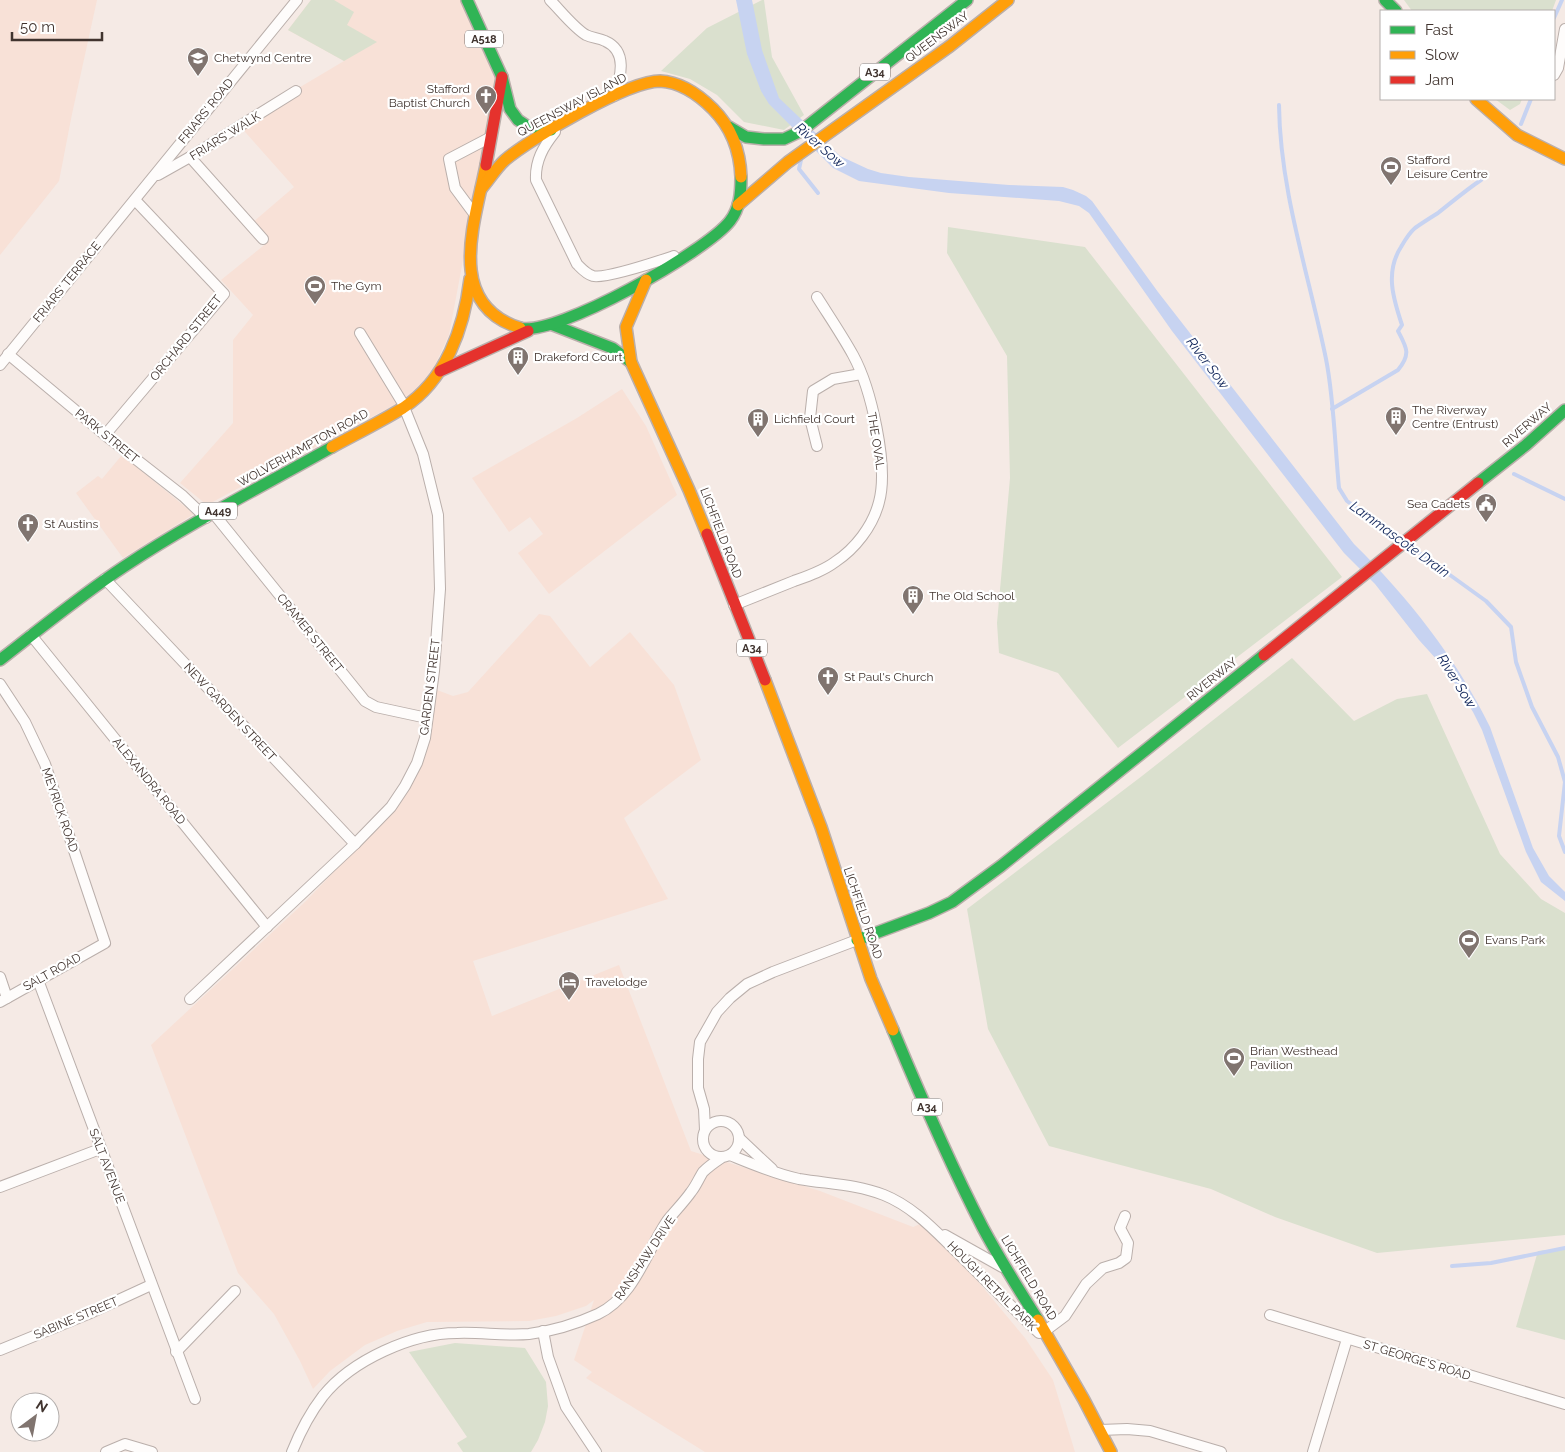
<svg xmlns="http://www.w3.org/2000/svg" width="1565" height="1452" viewBox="0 0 1565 1452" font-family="Raleway,sans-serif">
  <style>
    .built { fill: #f8e1d7 }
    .green { fill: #dae0ce }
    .water { fill: #c7d3f1 }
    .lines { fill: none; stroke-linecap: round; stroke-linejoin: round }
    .stream { stroke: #c7d3f1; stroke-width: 4 }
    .street-casing { stroke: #baafab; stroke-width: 12 }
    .fast-casing { stroke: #baafab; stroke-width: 14 }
    .slow-casing { stroke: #baafab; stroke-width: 14 }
    .jam-casing { stroke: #baafab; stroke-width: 14 }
    .street { stroke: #fefcfb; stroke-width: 10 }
    .fast { stroke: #30b455; stroke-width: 11 }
    .slow { stroke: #ff9f0a; stroke-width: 11 }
    .jam { stroke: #e5322d; stroke-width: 11 }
    .labels { text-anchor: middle; stroke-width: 4.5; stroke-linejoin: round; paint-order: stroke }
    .shield { fill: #fff; stroke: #7a716d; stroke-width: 1 }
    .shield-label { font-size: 11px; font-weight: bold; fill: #41342f }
    .street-label { font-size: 12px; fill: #41342f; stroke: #fff }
    .poi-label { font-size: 12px; fill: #41342f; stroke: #fff; text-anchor: start }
    .water-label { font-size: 14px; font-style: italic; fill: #12275c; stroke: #fff }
  </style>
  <rect width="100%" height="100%" fill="#f5eae5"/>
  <!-- built -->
  <g class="built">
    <path d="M0,0H97L72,114L59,181L0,255Z"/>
    <path d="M311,0H461L497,79L449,335L434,367L413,395L207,505L180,483L233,423V340L253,315L221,280L268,242L252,223L294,187L238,124L344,61L288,30Z"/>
    <path d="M622,389L646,426L677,495L549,594L518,553L543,534L530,517L509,532L472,478L577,418Z"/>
    <path d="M122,455L194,514L123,558L76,493L98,476L102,479Z"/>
    <path d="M539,614L550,616L590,667L630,632L674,685L701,760L624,818L668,899L473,961L492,1016L619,965L691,1151L820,1191L913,1227L920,1224L960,1260L1025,1338L1053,1380L1075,1452H705L586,1378L592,1372L574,1360L594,1300L586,1306L556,1316L529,1321L427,1322L397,1331L365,1345L330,1371L313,1389L300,1361L274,1314L238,1273L151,1045L306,901L392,811L430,734L437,690L453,696L468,692Z"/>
  </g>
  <!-- green -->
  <g class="green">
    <path d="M311,0H334L354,12L347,25L377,42L344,61L288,30Z"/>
    <path d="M762,0H764L772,57L804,115L784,130L744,122L717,95L690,79L661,71L707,28Z"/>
    <path d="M1404,0H1556L1552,11H1412Z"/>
    <path d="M1495,99H1522L1520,104L1510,110Z"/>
    <path d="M948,227L1085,247L1342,577L1118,748L1058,673L999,653L997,623L1010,478L1007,356L947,253Z"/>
    <path d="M1292,658L1354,721L1397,699L1427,694L1500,854L1541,899L1565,913V1235L1377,1253L1275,1217L1211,1189L1049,1146L988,1029L967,909L1142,776Z"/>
    <path d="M1565,1248V1340L1516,1327L1538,1251Z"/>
    <path d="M455,1343L525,1348L546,1382L548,1406L545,1422L538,1440L531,1452H463L457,1443L467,1437L409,1352Z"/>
  </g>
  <!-- water -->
  <path class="water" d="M736,0H752L762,50L779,98L840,156L868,169L881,173L909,177L1009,185L1063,187L1073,190L1086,196L1092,201L1158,292L1354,544C1408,597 1457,659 1490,727L1533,848L1549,876L1565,892V901L1541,882L1526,852L1482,730L1473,712L1447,671L1419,640L1375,584L1344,553L1172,331L1089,213L1079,206L1059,201L949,193L859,181L833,168L769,104L761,91L747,54Z"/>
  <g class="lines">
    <!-- stream -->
    <g class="stream">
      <path d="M1554,18L1562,0"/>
      <path d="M1279,105C1280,192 1309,275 1326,359C1334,399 1335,447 1339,488L1347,501L1401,540"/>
      <path d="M1521,124L1531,99"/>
      <path d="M801,160L799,169L818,193"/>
      <path d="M1332,409L1398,370C1411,354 1407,348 1398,331L1402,325C1393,298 1385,272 1401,247C1405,240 1409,233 1415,228C1422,223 1430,218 1438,213C1452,202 1466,190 1481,180"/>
      <path d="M1514,474L1565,499"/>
      <path d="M1407,544L1486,601L1511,627L1516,662L1532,707L1558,757L1565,782L1559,836L1565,852"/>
      <path d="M1452,1266L1491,1263L1565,1248"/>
    </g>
    <!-- street casing -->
    <g class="street-casing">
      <g id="street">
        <path d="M550,0C560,10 574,28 586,35C592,38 599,38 605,41C628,51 621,77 614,96"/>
        <path d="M1554,75L1558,68L1565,29"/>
        <path d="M555,132C543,147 535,161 536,180L577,264C582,269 586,274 593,276C606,279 659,261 674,256"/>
        <path d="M190,157L263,239"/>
        <path d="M158,175L190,157L296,91"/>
        <path d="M475,215L455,188L449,159L491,137"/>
        <path d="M8,354L105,435L183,496L206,518"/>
        <path d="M0,365L297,0"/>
        <path d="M105,435L224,294L135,200"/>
        <path d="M817,446L810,418L813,391L833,379L861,374"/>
        <path d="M214,514L365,701L376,707L427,718"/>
        <path d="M105,579L355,844"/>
        <path d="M734,605C754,597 774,589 794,581C808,576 823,571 835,562C855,549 873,526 879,502C889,466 871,388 853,355C842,335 829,316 817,297"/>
        <path d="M31,635L267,927"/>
        <path d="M0,684L25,722L45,764L105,943L0,1002"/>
        <path d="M0,977L7,998"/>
        <path d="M38,980L195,1399"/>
        <path d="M190,999L355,844L391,807L405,786L417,763L425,738L434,671L440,589L438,515L423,454L402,402L360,333"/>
        <circle cx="721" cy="1139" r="18"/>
        <path d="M705,1130L704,1109L698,1088V1059L700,1042L717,1012L730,998L747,984L773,972L857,940"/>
        <path d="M740,1139L772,1169"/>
        <path d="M730,1155C752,1164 775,1174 799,1179C828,1184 856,1184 884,1195C914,1207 936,1232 958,1253C985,1280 1012,1307 1039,1333"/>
        <path d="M0,1187L100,1149"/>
        <path d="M945,1235L1002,1267"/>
        <path d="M1270,1315L1565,1404"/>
        <path d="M543,1331L548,1357L566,1407L596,1452"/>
        <path d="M1045,1331L1065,1316L1086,1284L1103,1268L1119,1263L1126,1258L1128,1243L1120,1228L1125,1216"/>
        <path d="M0,1350L88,1314L151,1285"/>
        <path d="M176,1352L235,1291"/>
        <path d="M1100,1430L1127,1429L1150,1431L1221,1452"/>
        <path d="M106,1452L125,1444L152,1452"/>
        <path d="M292,1452C300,1432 310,1413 323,1396C352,1360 412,1333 457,1333C481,1332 505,1336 529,1334C553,1331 576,1324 598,1314C634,1297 646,1252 667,1221C675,1211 684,1202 691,1192C696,1186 699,1178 703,1172C708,1167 715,1162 721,1158"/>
        <path d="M1313,1452L1347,1339"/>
      </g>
    </g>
    <!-- fast casing -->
    <g class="fast-casing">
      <g id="fast">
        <path d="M467,0L502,77L510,109L518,120L527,126L551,130"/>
        <path d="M1385,0L1396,11"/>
        <path d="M729,127L746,137L764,139H784L801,131L967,0"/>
        <path d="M553,325L612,348L631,362"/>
        <path d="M520,328C556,337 707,251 730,221C740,208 741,193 741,177"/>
        <path d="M1478,483L1526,445L1565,410"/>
        <path d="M0,660C41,628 81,595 125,566C191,522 263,486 332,447"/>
        <path d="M857,940L929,913L952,902L1001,866L1264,655"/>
        <path d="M893,1030C921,1097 950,1164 983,1228C1000,1260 1019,1290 1038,1320"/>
      </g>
    </g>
    <!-- slow casing -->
    <g class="slow-casing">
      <g id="slow">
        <path d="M1476,99L1517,135L1565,159"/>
        <path d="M486,165C475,222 444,304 520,328"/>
        <path d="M481,189C489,180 496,168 505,160C531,138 628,81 660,81C680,82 699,95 713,109C732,128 740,151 741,177"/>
        <path d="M738,205L788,162L950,46L1008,0"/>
        <path d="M646,280L626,327L631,362L689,490L707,534"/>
        <path d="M332,447C356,434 380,422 403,408C446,380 464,328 470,279"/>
        <path d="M765,680L821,827L871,979L893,1030"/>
        <path d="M1038,1320L1084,1400L1111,1452"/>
      </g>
    </g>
    <!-- jam casing -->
    <g class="jam-casing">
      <g id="jam">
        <path d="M486,165L502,77"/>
        <path d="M440,371L528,331"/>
        <path d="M707,534L765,680"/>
        <path d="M1264,655L1478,483"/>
      </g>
    </g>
    <!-- street -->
    <use href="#street" class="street"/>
    <!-- fast -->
    <use href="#fast" class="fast"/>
    <!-- slow -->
    <use href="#slow" class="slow"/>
    <!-- jam -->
    <use href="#jam" class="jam"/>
  </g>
  <!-- icons -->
  <defs>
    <g id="university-pin" transform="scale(1.125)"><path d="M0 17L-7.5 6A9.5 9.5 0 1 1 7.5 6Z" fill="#80746f" stroke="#fff"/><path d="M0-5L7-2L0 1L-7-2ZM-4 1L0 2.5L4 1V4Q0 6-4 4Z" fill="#fff"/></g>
    <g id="church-pin" transform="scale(1.125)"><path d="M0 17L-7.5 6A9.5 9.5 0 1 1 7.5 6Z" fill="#80746f" stroke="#fff"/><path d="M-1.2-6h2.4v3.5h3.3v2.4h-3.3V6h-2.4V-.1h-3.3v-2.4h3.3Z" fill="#fff"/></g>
    <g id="stadium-pin" transform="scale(1.125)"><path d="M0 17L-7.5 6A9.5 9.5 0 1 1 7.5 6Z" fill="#80746f" stroke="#fff"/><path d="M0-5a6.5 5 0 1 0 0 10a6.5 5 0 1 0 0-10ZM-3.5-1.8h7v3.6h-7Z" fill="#fff"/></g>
    <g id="building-pin" transform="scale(1.125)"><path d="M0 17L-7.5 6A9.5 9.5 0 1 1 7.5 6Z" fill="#80746f" stroke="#fff"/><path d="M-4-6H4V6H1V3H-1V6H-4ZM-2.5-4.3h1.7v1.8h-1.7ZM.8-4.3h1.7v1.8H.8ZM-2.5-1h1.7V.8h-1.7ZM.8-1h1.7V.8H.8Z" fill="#fff"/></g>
    <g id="civic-pin" transform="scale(1.125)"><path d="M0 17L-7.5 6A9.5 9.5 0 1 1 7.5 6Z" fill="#80746f" stroke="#fff"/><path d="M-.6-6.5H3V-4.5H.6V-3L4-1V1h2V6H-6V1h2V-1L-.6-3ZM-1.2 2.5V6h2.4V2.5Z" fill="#fff"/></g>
    <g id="hotel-pin" transform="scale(1.125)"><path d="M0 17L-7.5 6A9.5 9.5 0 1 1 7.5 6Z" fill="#80746f" stroke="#fff"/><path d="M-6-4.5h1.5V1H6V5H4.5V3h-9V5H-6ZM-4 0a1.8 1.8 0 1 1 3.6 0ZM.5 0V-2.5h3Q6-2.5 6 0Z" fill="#fff"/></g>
  </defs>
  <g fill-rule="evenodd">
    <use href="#university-pin" x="198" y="58"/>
    <use href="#church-pin" x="486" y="96"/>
    <use href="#stadium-pin" x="1391" y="167"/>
    <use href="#stadium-pin" x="315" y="286"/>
    <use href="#building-pin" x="518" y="357"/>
    <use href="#building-pin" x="1396" y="417"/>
    <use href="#building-pin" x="758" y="419"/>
    <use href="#civic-pin" x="1486" y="504"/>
    <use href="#church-pin" x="28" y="524"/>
    <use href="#building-pin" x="913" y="596"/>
    <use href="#church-pin" x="828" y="677"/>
    <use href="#stadium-pin" x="1469" y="940"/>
    <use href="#hotel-pin" x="569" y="982"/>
    <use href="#stadium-pin" x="1234" y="1058"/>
  </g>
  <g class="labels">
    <!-- shield labels -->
    <g class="shield">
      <rect x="465" y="30.5" width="38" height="17" rx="4"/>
      <rect x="860" y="63.5" width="30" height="17" rx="4"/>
      <rect x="199" y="502.5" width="38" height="17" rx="4"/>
      <rect x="737" y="639.5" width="30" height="17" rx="4"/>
      <rect x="912" y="1098.5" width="30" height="17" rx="4"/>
    </g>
    <g class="shield-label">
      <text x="484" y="43">A518</text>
      <text x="875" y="76">A34</text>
      <text x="218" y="515">A449</text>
      <text x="752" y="652">A34</text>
      <text x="927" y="1111">A34</text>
    </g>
    <!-- street labels -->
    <g class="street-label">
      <text transform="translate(937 37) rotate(-37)" y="4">QUEENSWAY</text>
      <text transform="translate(572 105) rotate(-28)" y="4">QUEENSWAY ISLAND</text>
      <text transform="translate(206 111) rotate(-51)" y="4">FRIARS' ROAD</text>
      <text transform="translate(225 136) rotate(-32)" y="4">FRIARS' WALK</text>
      <text transform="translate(67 282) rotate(-51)" y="4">FRIARS' TERRACE</text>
      <text transform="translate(186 338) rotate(-51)" y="4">ORCHARD STREET</text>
      <text transform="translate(1527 425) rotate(-41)" y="4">RIVERWAY</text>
      <text transform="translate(107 436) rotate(39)" y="4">PARK STREET</text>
      <text transform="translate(876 441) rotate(81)" y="4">THE OVAL</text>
      <text transform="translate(303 448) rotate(-29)" y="4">WOLVERHAMPTON ROAD</text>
      <text transform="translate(721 533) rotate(69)" y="4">LICHFIELD ROAD</text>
      <text transform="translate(310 633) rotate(51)" y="4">CRAMER STREET</text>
      <text transform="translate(1212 679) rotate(-39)" y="4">RIVERWAY</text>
      <text transform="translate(430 687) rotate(-83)" y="4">GARDEN STREET</text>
      <text transform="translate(230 712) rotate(47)" y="4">NEW GARDEN STREET</text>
      <text transform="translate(149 781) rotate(51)" y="4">ALEXANDRA ROAD</text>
      <text transform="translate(60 810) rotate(71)" y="4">MEYRICK ROAD</text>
      <text transform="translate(863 913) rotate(71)" y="4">LICHFIELD ROAD</text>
      <text transform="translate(52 972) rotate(-29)" y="4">SALT ROAD</text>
      <text transform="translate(107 1166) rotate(69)" y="4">SALT AVENUE</text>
      <text transform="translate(645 1258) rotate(-56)" y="4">RANSHAW DRIVE</text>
      <text transform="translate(1029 1278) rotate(59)" y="4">LICHFIELD ROAD</text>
      <text transform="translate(992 1286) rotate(45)" y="4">HOUGH RETAIL PARK</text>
      <text transform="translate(76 1318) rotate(-23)" y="4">SABINE STREET</text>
      <text transform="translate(1417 1360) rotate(17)" y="4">ST GEORGE'S ROAD</text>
    </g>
    <!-- poi labels -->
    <g class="poi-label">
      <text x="214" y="62">Chetwynd Centre</text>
      <text x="470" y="93" text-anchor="end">Stafford<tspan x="470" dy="14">Baptist Church</tspan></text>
      <text x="1407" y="164">Stafford<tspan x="1407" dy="14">Leisure Centre</tspan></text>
      <text x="331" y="290">The Gym</text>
      <text x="534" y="361">Drakeford Court</text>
      <text x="1412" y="414">The Riverway<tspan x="1412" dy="14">Centre (Entrust)</tspan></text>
      <text x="774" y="423">Lichfield Court</text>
      <text x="1470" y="508" text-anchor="end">Sea Cadets</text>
      <text x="44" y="528">St Austins</text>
      <text x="929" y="600">The Old School</text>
      <text x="844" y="681">St Paul's Church</text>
      <text x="1485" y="944">Evans Park</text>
      <text x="585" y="986">Travelodge</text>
      <text x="1250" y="1055">Brian Westhead<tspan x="1250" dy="14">Pavilion</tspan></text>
    </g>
    <!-- water labels -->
    <g class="water-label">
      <text transform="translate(820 145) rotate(41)" y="5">River Sow</text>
      <text transform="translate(1208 363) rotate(53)" y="5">River Sow</text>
      <text transform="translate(1400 539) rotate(36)" y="5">Lammascote Drain</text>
      <text transform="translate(1457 681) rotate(58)" y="5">River Sow</text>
    </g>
  </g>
  <!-- legend -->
  <rect x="1380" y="10" width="175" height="90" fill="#ffffff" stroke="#b3aeac"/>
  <rect x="1390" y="26" width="25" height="8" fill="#30b455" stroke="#b3aeac"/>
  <text x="1425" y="35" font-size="15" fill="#41342f">Fast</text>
  <rect x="1390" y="51" width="25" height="8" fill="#ff9f0a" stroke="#b3aeac"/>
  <text x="1425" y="60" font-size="15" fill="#41342f">Slow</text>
  <rect x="1390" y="76" width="25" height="8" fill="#e5322d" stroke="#b3aeac"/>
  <text x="1425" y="85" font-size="15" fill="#41342f">Jam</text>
  <!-- north arrow -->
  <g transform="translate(35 1417) rotate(32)"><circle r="24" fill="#ffffff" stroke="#b3aeac"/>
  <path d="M0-4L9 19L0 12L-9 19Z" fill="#80746f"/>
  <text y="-8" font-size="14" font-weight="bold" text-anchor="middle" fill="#41342f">N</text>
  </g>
  <!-- scale -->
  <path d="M12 32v8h90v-8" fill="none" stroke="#41342f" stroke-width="2.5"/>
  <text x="20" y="32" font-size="15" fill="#41342f" stroke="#ffffff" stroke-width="4" paint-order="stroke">50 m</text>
</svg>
